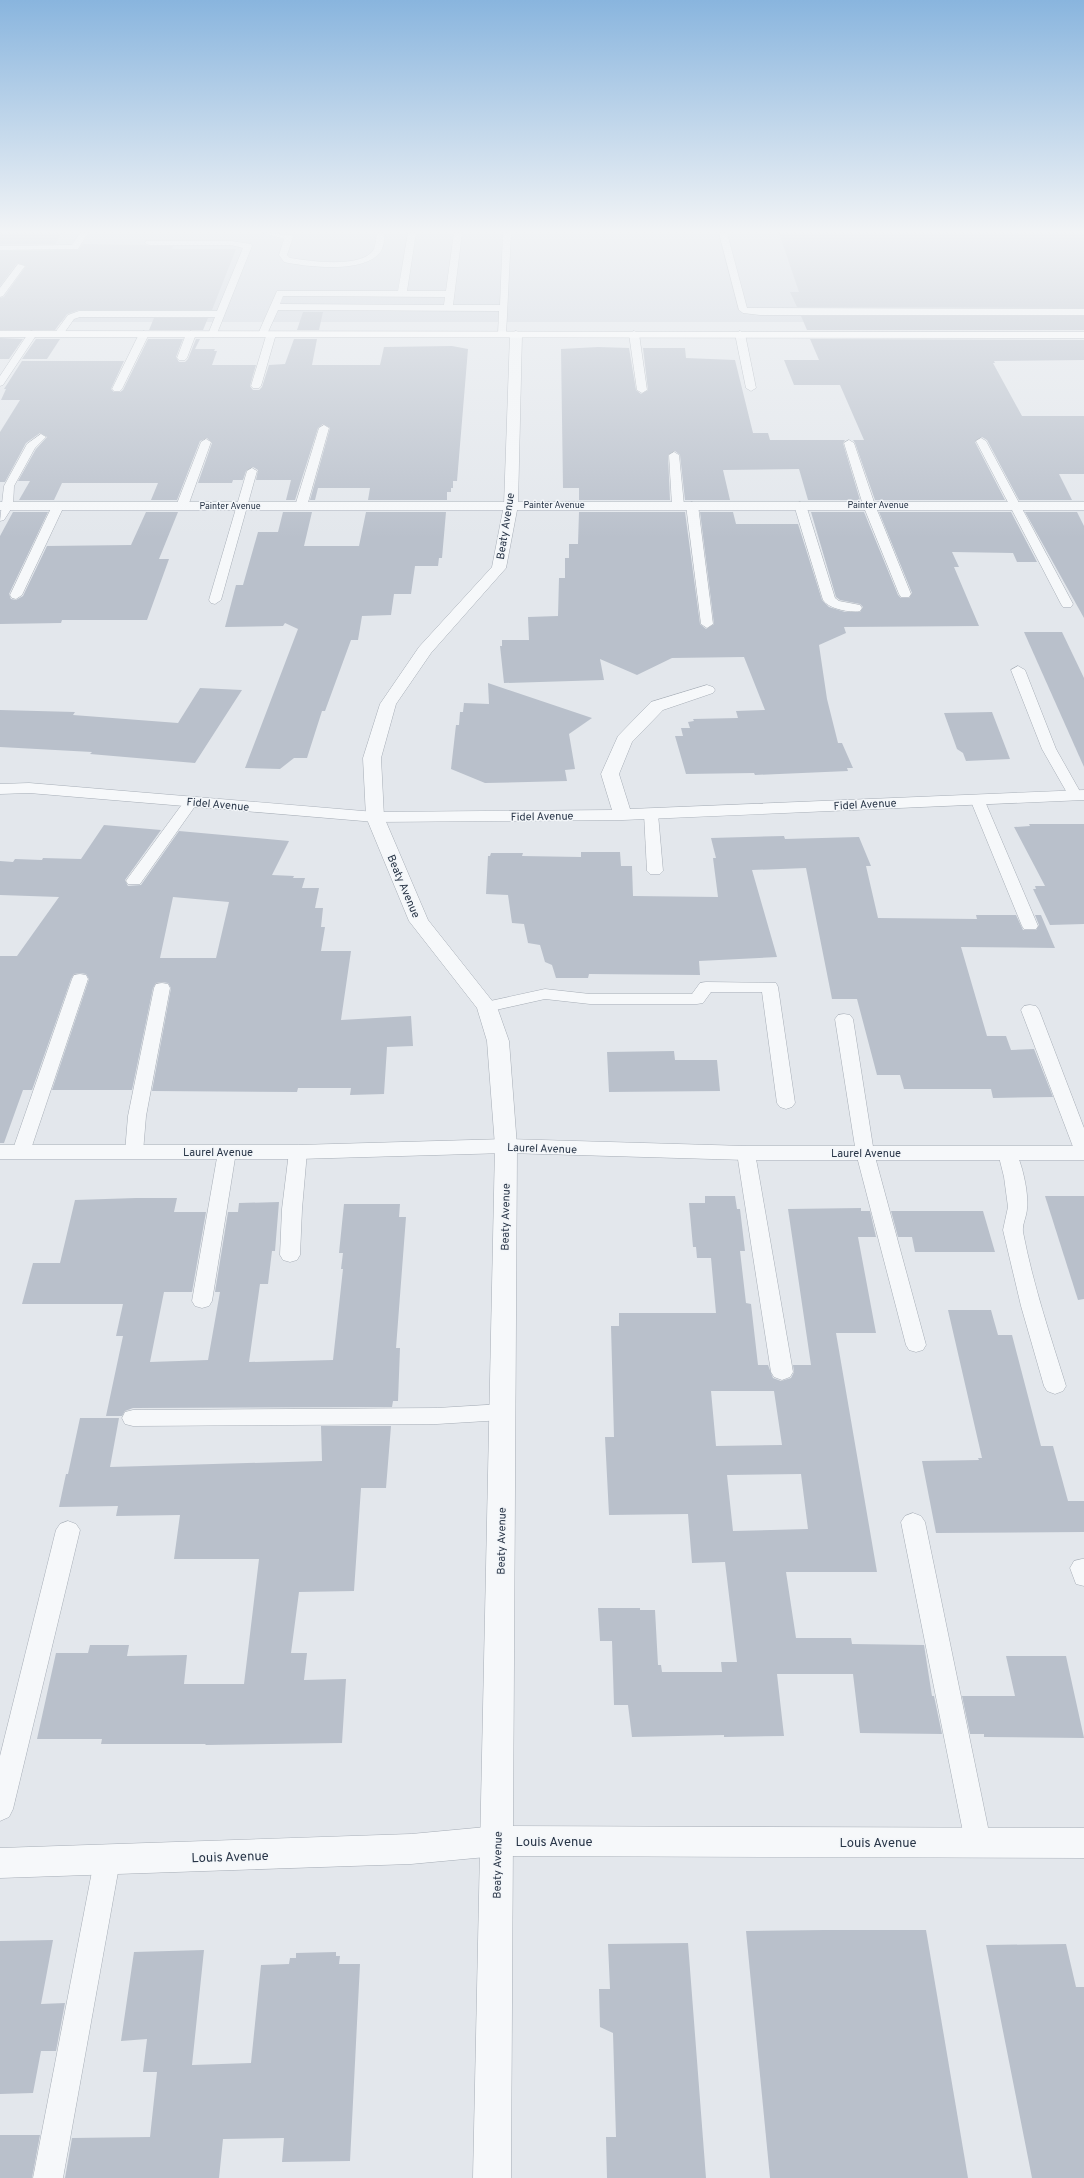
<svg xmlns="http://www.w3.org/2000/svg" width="1084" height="2178" viewBox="0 0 1084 2178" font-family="Overpass,sans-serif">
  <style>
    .built { fill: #d0d6df }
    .building { fill: #b9c0cb; fill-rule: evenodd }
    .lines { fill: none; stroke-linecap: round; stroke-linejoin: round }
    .service-casing { stroke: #a7aeb7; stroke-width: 1 }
    .minor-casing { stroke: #a7aeb7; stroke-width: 1 }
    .tertiary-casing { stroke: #a7aeb7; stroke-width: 1 }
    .secondary-casing { stroke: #a7aeb7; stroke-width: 1 }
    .service { fill: #f6f8fa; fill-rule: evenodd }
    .minor { fill: #f6f8fa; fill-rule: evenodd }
    .tertiary { fill: #f6f8fa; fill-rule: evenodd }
    .secondary { fill: #fff; fill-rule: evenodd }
    .labels { text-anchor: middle; stroke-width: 3; stroke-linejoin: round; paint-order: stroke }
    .far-street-label { font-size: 9px; fill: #283547; stroke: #f3f6f9 }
    .street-label { font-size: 11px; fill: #283547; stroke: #f3f6f9 }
    .near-street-label { font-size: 13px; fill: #283547; stroke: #f3f6f9 }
  </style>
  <rect width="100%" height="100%" fill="#e3e7ec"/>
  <!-- built -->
  <rect class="built" x="0" y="233" width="1084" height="89"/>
  <!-- building -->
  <g class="building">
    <path d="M0,233H62L55,244H0Z"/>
    <path d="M779,233H1084V308L797,307L790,292H799Z"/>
    <path d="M83,244L145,245L149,246H173L172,249H236L212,310H79L67,314L55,330H0V298L4,297L26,266L17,263L0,286V251L78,250Z"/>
    <path d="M303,312H323L319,330H297Z"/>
    <path d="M801,316H1084V330H807Z"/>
    <path d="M154,318H208L203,330H149Z"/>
    <path d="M0,338L23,339L9,359H0Z"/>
    <path d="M36,339H60L47,359H22Z"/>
    <path d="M148,339H183L176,357L179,362H185L188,359L196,339H200L195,349H215L214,351H217L212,365H256L250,386L253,390H259L262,387L269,365L285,364L294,339H317L312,365H380L384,347L452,346L468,349L457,481H453V488H451V492H447V500H368L370,488H318L315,500H310L330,428L323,424L318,428L295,500H286L291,480H256L258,470L253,467L246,471L243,480H233L232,483H198L212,443L207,438L200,441L177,500H151L158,483H62L54,500H19L30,481H18L36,449L47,437L40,433L26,443L5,482H0V432L20,400H1L6,389H4L22,361H124L111,389L114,392H120L123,390Z"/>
    <path d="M810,339L1084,340V360L994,361L995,363H993L1022,416H1084V474H1059L1072,500H1019L987,440L982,437L975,442L1005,500H875L855,443L853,440H864L840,385H794L784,360H819Z"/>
    <path d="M598,347L629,348L636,390L641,394L648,390L643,348H685L686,358L735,360L753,433H768L770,440H845L843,443L860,500H808L799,469L723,470L730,500H685L680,455L675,451L668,455L670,500H579V488H563L561,349Z"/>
    <path d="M13,512H48L9,594L11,599L16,600L23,596L47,546L131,545L146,512H178L159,559H169L147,620H62L61,623L0,624V536Z"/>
    <path d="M283,512H312L304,546H359L366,512H446L442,558H439L438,566H415L411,594H394L391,615L362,616L358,640H351L325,711H322L307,758H294L280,769L245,768L298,629L285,623L283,626L225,627L236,585H243L258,532H278Z"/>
    <path d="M579,512H685L700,624L706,629L714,624L700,512H733L736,524H798L822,600L829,607L845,612H860L863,607L860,604L840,600L836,597L811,512H864L898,595L901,598H909L912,593L879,512H1011L1037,562H1017L1013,553L952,552L959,567H954L979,626L844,627L846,633L819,645L827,699L838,743H842L853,768H847L848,771L755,775L754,773L686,774L675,736H683L681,728H690L688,722L694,721L693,719L738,718L736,711L765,710L744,657L672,658L637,675L600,659L604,680L504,683L500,646H502V640H529L528,617L558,616L559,578H565V558H569V544H578Z"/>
    <path d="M1025,512H1077L1084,526V618Z"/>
    <path d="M1024,632H1062L1084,678V767Z"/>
    <path d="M488,683L592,718L569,734L575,769L565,770L567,781L485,783L451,769L456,725H459L460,712H463L464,703L489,704Z"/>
    <path d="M200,688L242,690L195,763L90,754L92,752L0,747V710L75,712L73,715L178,723Z"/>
    <path d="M992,712L1010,759L966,761L963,753L957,749L944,713Z"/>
    <path d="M1029,824H1084V924L1050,925L1033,889H1036L1035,886H1045L1014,827L1030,826Z"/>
    <path d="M104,825L161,830L125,880L128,886L141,885L179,831L289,841L272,875L294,876L293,878H305L302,888H319L315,908H323L321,927H325L321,951H351L341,1020L411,1016L413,1046L387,1047L384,1094L350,1095L351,1088H298L297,1092L152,1091L171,988L168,983L162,982L156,983L153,988L132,1090H52L89,979L86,974L80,973L74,974L71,979L32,1090H23L4,1143H0V956H17L59,897L0,895V861L13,862L15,859L42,860L43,858L81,859ZM173,897L229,902L216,958H160Z"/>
    <path d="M784,836L785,839L859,837L871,866H866L878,918L977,919L976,915H1016L1023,930H1036L1039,925L1035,915H1041L1055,948L961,947L987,1036H1006L1011,1050L1034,1049L1053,1097L993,1098L991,1089H904L900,1075H877L857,999H832L806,868L752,870L777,957L699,961L700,975L589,974L588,978H556L552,965L545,962L540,945L528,943L524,924L512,923L508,895L486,894L488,856H490L491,853H523L522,856L581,857V852H620L621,866H632L633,896L718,897L713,858H716L711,838Z"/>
    <path d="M674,1051L675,1060H717L720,1091L609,1092L607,1052Z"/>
    <path d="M705,1196H735L737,1209H740L745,1251H740L746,1303L751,1304L758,1365H768L773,1378L781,1381L791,1378L794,1372L793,1365H811L788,1209L861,1208V1211H870L876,1237H858L876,1333H836L877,1572H786L796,1638H851L852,1644L924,1645L932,1696H934L942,1734L860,1733L853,1674H777L784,1736L724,1737V1735L632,1737L628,1705H614L612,1641H600L598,1608H640V1610H655L658,1665H661L662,1672H722L721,1662H737L725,1562L692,1563L688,1514L609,1515L605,1437H614L611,1326H619V1313H716L711,1258H697L696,1247H693L689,1203H705ZM711,1391H774L782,1445L716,1446ZM801,1474L808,1529L733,1531L727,1475Z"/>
    <path d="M1045,1196H1084V1299L1078,1300Z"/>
    <path d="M136,1198H177L174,1212H206L192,1292H164L150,1362L208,1360L220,1292H215L228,1212H238L239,1203L279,1202L275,1251H272L268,1284H260L249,1362L333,1360L343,1269H341L343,1253H339L344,1204H400L399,1217H406L396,1348H400L398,1401H393L392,1407L133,1408L125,1411L122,1416H106L123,1336H116L123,1304H22L33,1263H60L75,1200Z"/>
    <path d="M891,1211H983L995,1252H915L912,1237H898Z"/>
    <path d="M948,1310H991L998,1335H1012L1041,1446H1053L1068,1501H1084V1532L936,1533L922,1461L979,1460L978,1458H982Z"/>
    <path d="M80,1418H119L110,1467L322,1461L321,1426H391L386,1488H361L354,1591L299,1592L291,1653H307L304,1680L346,1679L342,1743L205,1745L206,1744H101L102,1739H37L56,1653H88L90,1645H129L127,1656L187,1655L184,1684H244L259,1559H174L180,1515L116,1516L118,1506L59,1507L66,1474H68Z"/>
    <path d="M1006,1656H1066L1084,1738L984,1737V1734H970L962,1696H1015Z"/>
    <path d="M825,1930H926L968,2178H770L746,1931Z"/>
    <path d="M53,1940L41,2004L65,2003L56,2051H41L33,2093L0,2094V1941Z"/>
    <path d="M688,1943L706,2178H607L606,2137H616L613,2033L600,2027L599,1989H610L608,1944Z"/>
    <path d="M1066,1944L1076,1987H1084V2178H1032L986,1945Z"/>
    <path d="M204,1950L192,2065L251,2063L261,1965L289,1964L290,1958H296V1953L336,1952V1956H340L339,1964H360L350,2161L282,2162L284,2138L223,2139L219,2178H65L72,2138L150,2137L157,2072H143L147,2039L121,2041L134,1952Z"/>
    <path d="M0,2135H40L32,2178H0Z"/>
  </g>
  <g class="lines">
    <!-- service casing -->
    <g class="service-casing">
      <g id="service">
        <path d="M80,233H88L78,249H75L0,250V246L72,245Z"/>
        <path d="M264,233L292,235L293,237L287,255L290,258C309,261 363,269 374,249C376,244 376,238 377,233H385C384,239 384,246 381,251C366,274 307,267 284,262L279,255L284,239Z"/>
        <path d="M408,233H416L407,291H446L454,233H462L453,305H500L503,233H511L506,336H500L498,334L499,311L278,310L268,332L276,334L261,386L259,388H253L251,386L266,336L258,334L277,291H398ZM283,296L445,297L444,305L280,304Z"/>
        <path d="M719,233H727L747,308L1084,309V315H760L743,313L739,310Z"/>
        <path d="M146,241H231L251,244L252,246L216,336L213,337L208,334L215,317H80L74,319L62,336H56L54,334L68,315L79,311H217L243,248L231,245H149L145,243Z"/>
        <path d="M18,264L25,266L3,296L0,297V288Z"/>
        <path d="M32,331L37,334L3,385L0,386V376L29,332Z"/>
        <path d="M144,331L149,334L122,389L120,391H114L112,389L139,334Z"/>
        <path d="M191,331L196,334L187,358L185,360H179L177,358L186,334Z"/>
        <path d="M634,331L639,334L647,390L642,393L637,390L629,334Z"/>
        <path d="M740,331L745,334L756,388L751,391L746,388L735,334Z"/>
        <path d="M324,425L329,428L307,506L305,508H297L295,506L319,428Z"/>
        <path d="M41,434L46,437L35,448L14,486L13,506L4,520L0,521L4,486L27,444Z"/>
        <path d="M981,438L986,441L1073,604L1071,607H1063L1061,604L976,441Z"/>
        <path d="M206,439L211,442L188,506L186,508H178L176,506L201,442Z"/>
        <path d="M849,440L854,443L875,505L911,594L909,597H901L899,594L863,505L844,443Z"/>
        <path d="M674,452L679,455L684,505L678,508L672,505L669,455Z"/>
        <path d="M252,468L257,471L221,600L215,604L211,603L209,600L247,471Z"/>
        <path d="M692,502L698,505L713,624L707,628L701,624L686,505Z"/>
        <path d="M800,502L806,505L835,598L839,601L860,605L862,608L860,611C850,613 829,609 823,600L794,505Z"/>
        <path d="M58,503L64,506L22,595L16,599L12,598L10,595L52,506Z"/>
        <path d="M1018,666L1025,670L1056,749L1082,795L1080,798H1070L1042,749L1011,670Z"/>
        <path d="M977,795L982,796L984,799L1038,926L1036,929H1024L1022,926L970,799L972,796Z"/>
        <path d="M191,798L196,799L198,802L140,884H128L126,881L128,878L186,799Z"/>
        <path d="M651,810L656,811L658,814L663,871L660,874H650L647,871L644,814L646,811Z"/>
        <path d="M80,974L86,975L88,979L30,1152L28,1156L21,1158L14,1156L12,1152L72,979L74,975Z"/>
        <path d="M706,982L776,983L778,987L795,1103L792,1107L786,1109L780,1107L777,1103L762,992H711L703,1003L697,1004H590L545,999L487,1012L481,1011L478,1007L481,1003L545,989L590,994H692L700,983Z"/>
        <path d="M162,983L168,984L170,988L146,1116L143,1152L141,1156L134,1158L127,1156L125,1152L128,1116L154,988L156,984Z"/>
        <path d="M1030,1005L1036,1006L1039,1010L1084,1128V1158L1077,1156L1075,1152L1021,1010L1024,1006Z"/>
        <path d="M844,1014L850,1015L853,1019L874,1153L926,1345L923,1350L916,1352L909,1350L906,1345L856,1153L835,1019L838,1015Z"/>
        <path d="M227,1146L234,1148L236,1152L212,1301L209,1306L202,1308L195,1306L192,1301L218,1152L220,1148Z"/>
        <path d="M298,1146L305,1148L307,1152L302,1209L300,1255L297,1260L290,1262L283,1260L280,1255L282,1209L289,1152L291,1148Z"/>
        <path d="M746,1147L753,1149L755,1153L793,1372L790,1377L782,1380L774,1377L771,1372L737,1153L739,1149Z"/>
        <path d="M1007,1147L1014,1149C1022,1161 1029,1194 1027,1208C1027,1216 1022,1224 1023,1232C1033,1284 1050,1335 1066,1386L1063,1391L1055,1394L1047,1391L1044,1386L1021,1306L1003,1230L1008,1207L1004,1177L998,1153L1000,1149Z"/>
        <path d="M503,1404L511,1406L514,1412L511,1418L503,1420L437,1424L133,1426L125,1424L122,1418L125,1412L133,1410L437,1408Z"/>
        <path d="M913,1513L921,1516L925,1522L991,1842L987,1850L978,1854L969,1850L965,1842L901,1522L905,1516Z"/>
        <path d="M68,1521L76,1524L80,1530L13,1809L9,1817L0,1821V1756L56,1530L60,1524Z"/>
        <path d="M1082,1559H1084V1586L1076,1584L1070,1568L1074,1561Z"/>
        <path d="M107,1849L117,1852L120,1861L63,2178H33L94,1861L97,1852Z"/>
      </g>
    </g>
    <!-- minor casing -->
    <g class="minor-casing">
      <g id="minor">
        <rect x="0" y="502" width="1084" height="8"/>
        <path d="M707,685L713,687L715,690L713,693L663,710L632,742L619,774L630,809L1084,790V800L623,820L375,822L29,793L0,794V784L29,783L375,812L612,810L601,774L618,736L651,702Z"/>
        <path d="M506,1139L746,1146H1084V1160H746L506,1153L298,1159H0V1145H298Z"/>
        <path d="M497,1826L1084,1828V1858L497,1856L411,1864L0,1878V1848L411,1834Z"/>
      </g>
    </g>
    <!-- tertiary casing -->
    <g class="tertiary-casing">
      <path id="tertiary" d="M516,331L522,334L518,505L506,568L431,653L396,704L381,758L384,817L428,920L497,1007L509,1041L517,1146L511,2178H473L495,1146L487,1041L477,1008L409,921L366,817L363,758L380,704L419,647L492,567L504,505L510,334Z"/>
    </g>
    <!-- secondary casing -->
    <g class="secondary-casing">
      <path id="secondary" d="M0,331L1084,332V338L0,337Z"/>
    </g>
    <!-- service -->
    <use href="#service" class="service"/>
    <!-- minor -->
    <use href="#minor" class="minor"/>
    <!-- tertiary -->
    <use href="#tertiary" class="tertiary"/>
    <!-- secondary -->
    <use href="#secondary" class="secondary"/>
  </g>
  <!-- sky -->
  <linearGradient id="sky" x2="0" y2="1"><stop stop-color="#89b5de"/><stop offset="0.43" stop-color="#f2f4f6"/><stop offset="1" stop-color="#f2f4f6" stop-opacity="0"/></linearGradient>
  <rect width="1084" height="538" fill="url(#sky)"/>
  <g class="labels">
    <!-- far-street labels -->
    <g class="far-street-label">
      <text x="554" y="508">Painter Avenue</text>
      <text x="878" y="508">Painter Avenue</text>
      <text x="230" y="509">Painter Avenue</text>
    </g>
    <!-- street labels -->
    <g class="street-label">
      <text transform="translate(505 526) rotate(-81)" y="4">Beaty Avenue</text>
      <text transform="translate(218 804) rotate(5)" y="4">Fidel Avenue</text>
      <text transform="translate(865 804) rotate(-3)" y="4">Fidel Avenue</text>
      <text transform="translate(542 816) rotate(-1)" y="4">Fidel Avenue</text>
      <text transform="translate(404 886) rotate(67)" y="4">Beaty Avenue</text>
      <text transform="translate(542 1148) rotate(2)" y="4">Laurel Avenue</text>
      <text x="218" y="1156">Laurel Avenue</text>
      <text x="866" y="1157">Laurel Avenue</text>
      <text transform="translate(505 1217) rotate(-89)" y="4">Beaty Avenue</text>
      <text transform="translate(501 1541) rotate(-89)" y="4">Beaty Avenue</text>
      <text transform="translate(497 1865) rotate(-89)" y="4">Beaty Avenue</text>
    </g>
    <!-- near-street labels -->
    <g class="near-street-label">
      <text x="554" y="1846">Louis Avenue</text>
      <text x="878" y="1847">Louis Avenue</text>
      <text transform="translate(230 1856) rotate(-2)" y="5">Louis Avenue</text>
    </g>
  </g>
</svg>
